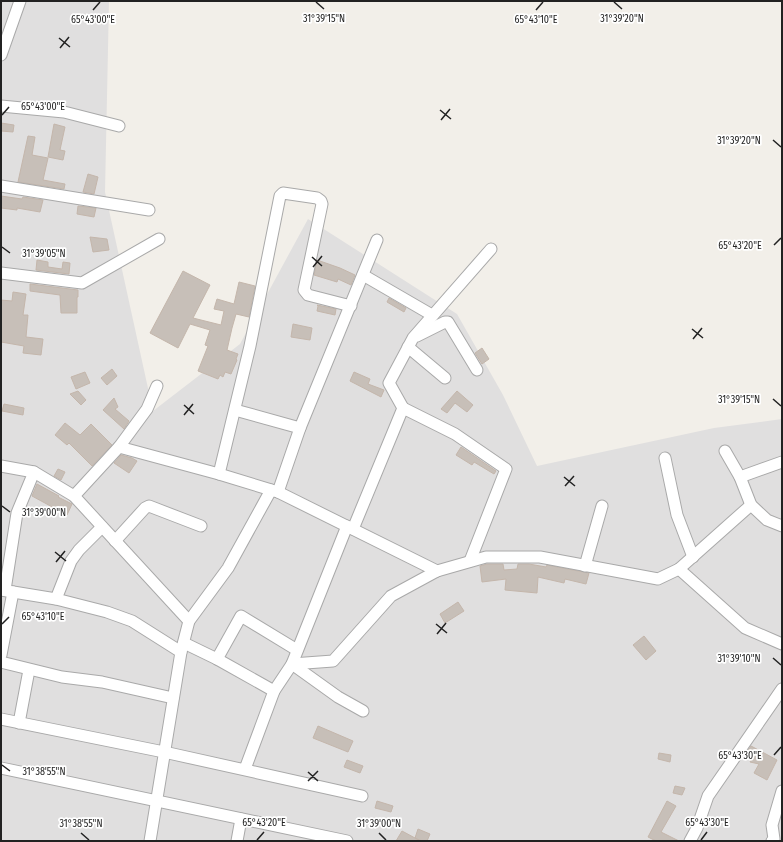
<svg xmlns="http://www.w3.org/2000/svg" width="783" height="842" viewBox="0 0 783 842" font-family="'Fira Sans Condensed',sans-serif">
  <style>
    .residential { fill: #e0dfdf }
    .building { fill: #c7bfb8; stroke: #c4b6ab }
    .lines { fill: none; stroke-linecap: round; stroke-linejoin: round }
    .minor-casing { stroke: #a9a9a9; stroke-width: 13 }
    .minor { stroke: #fff; stroke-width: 11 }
    .ticks { fill: none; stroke: #222; stroke-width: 1.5 }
    .ticks-label { font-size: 10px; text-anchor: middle; fill: #222; stroke: #fff; stroke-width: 3.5; stroke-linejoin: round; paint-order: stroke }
  </style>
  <rect width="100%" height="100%" fill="#f2efe9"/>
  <!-- residential -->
  <path class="residential" d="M1,1H109L105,192L153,411L240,344L308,219L457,314L503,395L537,466L714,428L782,419V841H1Z"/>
  <!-- building -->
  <g class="building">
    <path d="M1,123L14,125L13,132L1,131Z"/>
    <path d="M54,124L65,127L60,150L65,151L63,160L48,157Z"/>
    <path d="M28,136L35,137L32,155L48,158L43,180L65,184L64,189L18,182Z"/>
    <path d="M88,174L98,177L94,194L83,192Z"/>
    <path d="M1,196L22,199L23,197L43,200L40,212L17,208V210L1,208Z"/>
    <path d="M78,206L96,208L94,217L77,214Z"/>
    <path d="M90,237L107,239L109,250L93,252Z"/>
    <path d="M37,260L48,262V267L62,269L63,262L70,263L69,274L36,270Z"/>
    <path d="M317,260L340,268L355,275L351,285L338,279L337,282L314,275Z"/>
    <path d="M183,271L210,285L193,318L221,325L224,311L214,309L217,299L234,304L239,282L255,286L249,317L236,314L232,328L227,350L238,354L236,359L237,360L231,374L225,372L223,377L220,375L218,379L198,371L208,346L205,345L210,330L190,324L178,348L150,333Z"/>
    <path d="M30,284L78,290V297H77V313H61L60,295L30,291Z"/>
    <path d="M13,292L26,294L23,315H28L26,337L43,339L41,355L23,353L24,346L1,342V300L12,301Z"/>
    <path d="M389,298L406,308L404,312L387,302Z"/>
    <path d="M317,305L336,309L335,315L317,311L318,306Z"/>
    <path d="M293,324L312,328L310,340L291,337Z"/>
    <path d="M482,348L489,359L482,364L475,353Z"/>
    <path d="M112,369L117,376L107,385L101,378Z"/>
    <path d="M85,372L90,383L76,389L71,377Z"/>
    <path d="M354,372L370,379L368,384L384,390L381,397L350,381Z"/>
    <path d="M78,391L86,400L81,405L70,394Z"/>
    <path d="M457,391L473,405L467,412L455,403L447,413L441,409Z"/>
    <path d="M114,398L118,407L115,409L129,421L124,429L103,410Z"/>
    <path d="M4,404L24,408L23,415L2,411Z"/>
    <path d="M65,423L80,435L91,424L112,445L92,466L69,443L67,445L55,435Z"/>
    <path d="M461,447L496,471L494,474L474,462L472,465L456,455Z"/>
    <path d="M121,455L132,458L137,461L129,473L114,463Z"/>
    <path d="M58,469L65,472L61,480L54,476Z"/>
    <path d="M37,484L59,496L58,497L72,504L67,515L32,496Z"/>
    <path d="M487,564H503L504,570L517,569L518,564H529L546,567L547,565L589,573L586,584L565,579L564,583L538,577L537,593L505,590L506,579L482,582L480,566Z"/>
    <path d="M458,602L464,611L445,623L440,614Z"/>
    <path d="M644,636L656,651L646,660L633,645Z"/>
    <path d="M318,726L353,741L348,752L313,738Z"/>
    <path d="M751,746L777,760L767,780L754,773L759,764L750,762L751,760L747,758L748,756L745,755Z"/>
    <path d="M659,753L671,755L670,762L658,759Z"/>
    <path d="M347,760L363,766L360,773L344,767Z"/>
    <path d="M675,786L685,788L682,795L673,793Z"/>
    <path d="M377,801L393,806L391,812L375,808Z"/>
    <path d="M667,801L676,806L661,832L679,841H656L648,837Z"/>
    <path d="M418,829L430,834L427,841H422L415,838Z"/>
    <path d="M402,831L415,838L420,841H396Z"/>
  </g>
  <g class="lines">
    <!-- minor casing -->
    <g class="minor-casing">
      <g id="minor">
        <path d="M1,55L20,1"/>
        <path d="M1,106L64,112L119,126"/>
        <path d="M1,186L149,210"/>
        <path d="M1,273L82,283L159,239"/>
        <path d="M363,275L432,315"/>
        <path d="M417,336L445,322H448L477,370"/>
        <path d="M408,347L445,378"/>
        <path d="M403,408L455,434L506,469L470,561"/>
        <path d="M235,410L300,428"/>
        <path d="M119,447L219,474L278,492L437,571"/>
        <path d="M725,451L740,477L751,505L767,520L782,526"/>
        <path d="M665,458L677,515L693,557"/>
        <path d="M1,466L34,472L74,496L189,621"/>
        <path d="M219,474L250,346L280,196L283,193L317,198L321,201L322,204L304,290L308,295L351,306"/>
        <path d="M740,477L782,462"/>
        <path d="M278,492L300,428L377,240"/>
        <path d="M74,496L119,447L147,409L157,386"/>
        <path d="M347,526L292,664L338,697L363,711"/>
        <path d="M353,529L403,408L389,383L413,338L491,249"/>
        <path d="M115,541L145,508L149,506L201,526"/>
        <path d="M585,566L602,506"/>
        <path d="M679,569L745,628L782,644"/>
        <path d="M1,590L56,599L107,612L132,621L181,652"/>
        <path d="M5,590L17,513L34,472"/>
        <path d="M56,599L71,561L79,550L102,527"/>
        <path d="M184,643L217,659L274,691"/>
        <path d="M1,655L13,592"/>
        <path d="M217,659L241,616L297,650"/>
        <path d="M1,662L62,677L102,682L173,698"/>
        <path d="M1,719L164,752L362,796"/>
        <path d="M19,723L29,670"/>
        <path d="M1,768L347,841"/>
        <path d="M245,769L274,691L292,664L333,661L391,596L437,571L486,557H540L658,579L679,569L751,505"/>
        <path d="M150,841L181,652L189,621L228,568L271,490"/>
        <path d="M237,841L241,819"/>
        <path d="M690,841L697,828L708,796L782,689"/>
        <path d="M772,841L774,839L772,825L782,791"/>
      </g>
    </g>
    <!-- minor -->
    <use href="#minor" class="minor"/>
  </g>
  <!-- ticks -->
  <path class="ticks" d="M316,2L324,9M614,2L622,9M93,10L100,2M536,10L543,2M59,38L70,47M60,48L69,37M440,110L451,119M2,115L9,107M441,120L450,109M773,140L781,147M774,245L781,238M2,247L10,253M312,257L322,266M313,267L322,256M692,329L703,338M693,339L702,328M773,399L781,406M184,405L194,414M184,415L193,404M564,477L575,486M565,486L574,476M2,506L10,512M55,552L66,561M56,562L65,551M2,624L9,617M436,624L447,633M437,634L446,623M773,658L781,665M774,755L781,747M2,765L10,771M308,772L318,781M308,781L318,771M81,833L89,840M379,833L386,840M257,840L264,832M701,840L707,832"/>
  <g class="ticks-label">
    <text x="324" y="22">31°39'15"N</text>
    <text x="622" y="22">31°39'20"N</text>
    <text x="93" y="23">65°43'00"E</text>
    <text x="536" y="23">65°43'10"E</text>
    <text x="43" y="110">65°43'00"E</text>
    <text x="739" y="144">31°39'20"N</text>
    <text x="740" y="249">65°43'20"E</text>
    <text x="44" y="257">31°39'05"N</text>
    <text x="739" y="403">31°39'15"N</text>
    <text x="44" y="516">31°39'00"N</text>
    <text x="43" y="620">65°43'10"E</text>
    <text x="739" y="662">31°39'10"N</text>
    <text x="740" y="759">65°43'30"E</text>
    <text x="44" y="775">31°38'55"N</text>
    <text x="264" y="826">65°43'20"E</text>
    <text x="707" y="826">65°43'30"E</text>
    <text x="81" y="827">31°38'55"N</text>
    <text x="379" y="827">31°39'00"N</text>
  </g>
  <!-- border -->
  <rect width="783" height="842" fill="none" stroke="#222222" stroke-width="4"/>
</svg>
